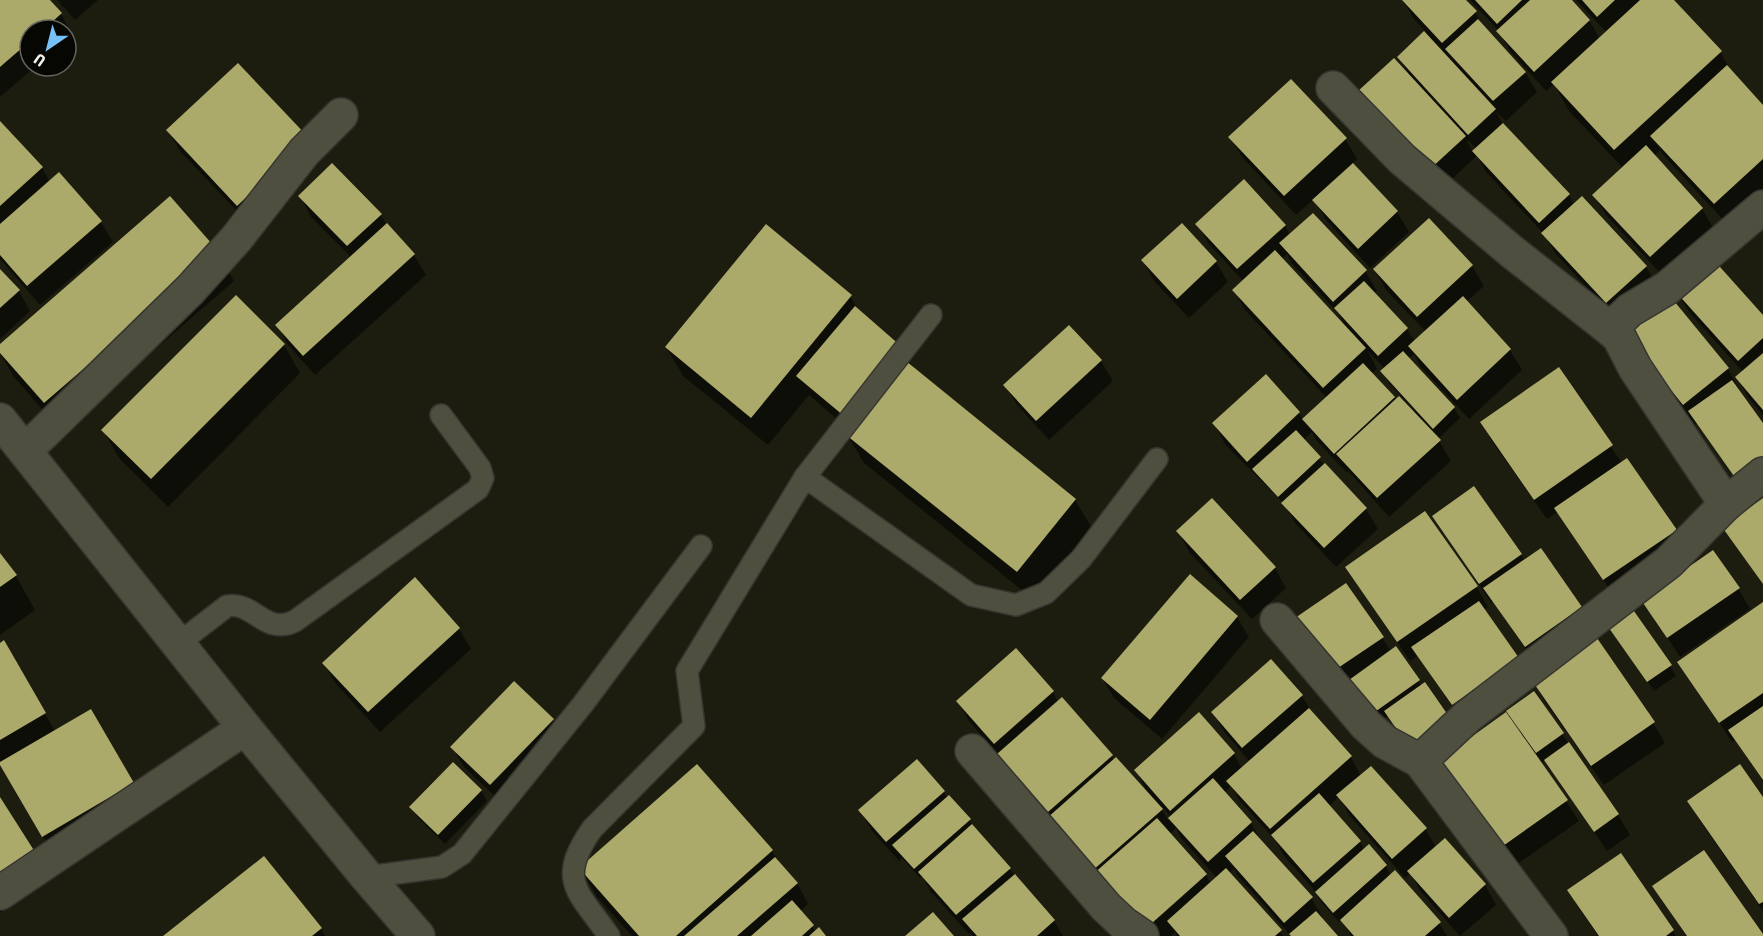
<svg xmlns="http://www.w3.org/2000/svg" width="1763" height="936" viewBox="0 0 1763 936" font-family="'Asap Condensed',sans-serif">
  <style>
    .shadow { fill: #0007; fill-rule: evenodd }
    .building { fill: #acaa6b }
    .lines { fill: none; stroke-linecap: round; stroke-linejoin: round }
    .lane-casing { stroke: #363630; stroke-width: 24 }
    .street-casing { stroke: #363630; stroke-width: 36 }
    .lane { stroke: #4f4f40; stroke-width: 21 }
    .street { stroke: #4f4f40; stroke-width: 33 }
  </style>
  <rect width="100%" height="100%" fill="#1c1c0f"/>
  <!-- shadow -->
  <g class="shadow">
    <path d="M0,0H48L61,14L72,34L66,40V30H30V66H36L0,97Z"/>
    <path d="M57,0H98L75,20Z"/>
    <path d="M1403,0H1464L1475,12L1485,29L1525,72L1537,92L1506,121L1496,112L1504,126L1569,195L1574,205L1646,267L1658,287L1619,322L1555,253L1544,234L1486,172L1477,156L1441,189L1408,73L1398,57L1426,32L1413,18ZM1468,140L1477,149L1473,152L1467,141Z"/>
    <path d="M1470,0H1570L1589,20L1600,39L1607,33L1576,0H1672L1720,52L1734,76L1763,107V189L1726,223L1664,156L1660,150L1654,156L1702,209L1714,229L1663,276L1606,215L1594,195L1623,168L1569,111L1554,84L1546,91L1510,51L1498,30Z"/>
    <path d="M0,123L42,168L50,182L59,174L101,222L113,242L40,305L0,259Z"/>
    <path d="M168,130L308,139L250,225L180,151Z"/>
    <path d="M1230,137L1345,139L1357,159L1352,164L1397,212L1409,232L1370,268L1326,220L1314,199L1296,215L1242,157Z"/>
    <path d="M300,196L381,215L387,226L414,255L426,275L315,375L288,345L277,325L351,257L311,217Z"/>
    <path d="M1429,220L1472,266L1484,286L1466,302L1510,350L1522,370L1469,419L1421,367L1414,354L1408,359L1454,408L1460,418L1438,439L1451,461L1389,517L1348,471L1347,473L1316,440L1312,432L1304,440L1324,465L1366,509L1378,529L1336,567L1295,523L1285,505L1225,444L1214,424L1266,376L1299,413L1303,420L1327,398L1245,310L1234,290L1243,281L1209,244L1197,224L1285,226L1290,235L1365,271L1377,291L1374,294L1407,329L1415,342L1426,332L1386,290L1375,270ZM1287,254L1292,264L1339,314L1345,326L1282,259ZM1368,351L1385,369L1382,372L1388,382L1415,411L1413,413L1396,400L1371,374L1377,369Z"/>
    <path d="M1182,225L1216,262L1228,282L1189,318L1154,281L1143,261Z"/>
    <path d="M217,253L234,281L61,431L14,377L0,353V346Z"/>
    <path d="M0,271L19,291L30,311L0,339Z"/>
    <path d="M1677,292L1763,317V415L1748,397L1737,377L1743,372L1689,312Z"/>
    <path d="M850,296L860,313L901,348L914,369L1075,500L1092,528L1034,600L864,463L847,435L851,431L809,395L768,445L683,376L666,347Z"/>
    <path d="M1069,327L1101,361L1113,381L1049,440L1017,405L1005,385Z"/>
    <path d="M284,345L300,373L168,507L119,458L103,430Z"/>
    <path d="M1638,353L1728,369L1739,389L1738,390L1763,426L1749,498L1697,423L1696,425Z"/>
    <path d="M1558,369L1622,463L1675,531L1687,551L1616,599L1558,512L1547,519L1493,443L1482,423Z"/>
    <path d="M1763,500V585L1724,527Z"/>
    <path d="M1425,513L1477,587L1488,607L1484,610L1518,659L1464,724L1418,656L1410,661L1347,567Z"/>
    <path d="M1434,516L1521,555L1525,561L1540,550L1592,628L1538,666L1493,602L1491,603Z"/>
    <path d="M1178,531L1275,568L1286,588L1252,619L1189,552Z"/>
    <path d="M0,555L16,576L35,610L0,635Z"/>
    <path d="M1190,576L1237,617L1249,637L1162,739L1114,698L1102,678Z"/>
    <path d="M1738,588L1750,609L1680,657L1643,600Z"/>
    <path d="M1763,604V781L1735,740L1732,742L1679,662Z"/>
    <path d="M459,629L471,649L380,732L336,684L324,663Z"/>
    <path d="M1612,631L1670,666L1676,676L1654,691Z"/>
    <path d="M1382,637L1391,652L1396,649L1422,687L1379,723L1308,639Z"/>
    <path d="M3,642L55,731L91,712L145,803L55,857L0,762V644Z"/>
    <path d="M1535,683L1653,723L1665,743L1604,785L1546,703Z"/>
    <path d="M1053,692L1058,702L1148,794L1136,770L1198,714L1234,754L1242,769L1250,762L1225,733L1213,713L1302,696L1313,714L1351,757L1361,776L1425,829L1436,847L1485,885L1496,905L1460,936L1421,892L1410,873L1405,878L1350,816L1339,797L1329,806L1360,842L1365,850L1386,866L1391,876L1439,923L1447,936H1351L1342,920L1339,922L1322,903L1316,892L1284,856L1276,841L1240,801L1231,786L1224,793L1251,823L1263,844L1311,898L1323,918L1321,919L1336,936H1291L1238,876L1234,869L1229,873L1283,936H1177L1175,932L1171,936H1141L1011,775L1000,756L969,721L958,701ZM1162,807L1171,817L1168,820L1161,808ZM1176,828L1181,838L1217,878L1211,884L1206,875L1170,834Z"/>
    <path d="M1534,693L1618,815L1630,835L1607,851L1546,760L1541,764L1579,821L1506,872L1445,786L1521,731Z"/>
    <path d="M552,720L564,741L503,804L464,767L452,747Z"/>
    <path d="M697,767L772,851L781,866L797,883L808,904L800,911L816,932L824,936H632L597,897L581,869Z"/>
    <path d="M481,790L487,801L445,844L417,817L411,807Z"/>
    <path d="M944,792L947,798L969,820L975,829L1054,921L1063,936H973L971,932L969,934L931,892L922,876L920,878L902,858L899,861L872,831L860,811Z"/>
    <path d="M1763,799V911L1700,821L1689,801Z"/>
    <path d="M0,800L50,881L0,913Z"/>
    <path d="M1620,855L1673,931L1676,936H1598L1581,911L1569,891Z"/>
    <path d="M1654,887L1762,936H1686Z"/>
    <path d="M321,929L325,936H165Z"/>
  </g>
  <!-- building -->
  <g class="building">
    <path d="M0,0H50L62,13L43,30H30V41L0,67Z"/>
    <path d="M1402,0H1466L1477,11L1442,43Z"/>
    <path d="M1475,0H1522L1497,24Z"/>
    <path d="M1530,0H1572L1590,20L1534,72L1496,31Z"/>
    <path d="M1582,0H1615L1597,17Z"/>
    <path d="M1640,0H1674L1722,51L1614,150L1551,82Z"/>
    <path d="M1478,19L1526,72L1493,101L1445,49Z"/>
    <path d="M1424,31L1496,109L1468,135L1397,57Z"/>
    <path d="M1394,58L1466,136L1429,170L1357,92Z"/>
    <path d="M238,63L309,138L237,206L166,130Z"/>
    <path d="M1727,65L1763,105V159L1714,204L1650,136Z"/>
    <path d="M1291,79L1347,138L1284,196L1228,137Z"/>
    <path d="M0,121L43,167L0,206Z"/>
    <path d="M1503,123L1570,194L1539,223L1472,151Z"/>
    <path d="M1646,145L1703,208L1650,257L1592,195Z"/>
    <path d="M332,163L382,214L347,246L298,196Z"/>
    <path d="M1353,163L1398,211L1358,249L1312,200Z"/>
    <path d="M59,172L102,221L27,286L0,255V224Z"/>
    <path d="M1244,179L1286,225L1237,269L1195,224Z"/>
    <path d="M170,196L219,252L44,403L0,353V344Z"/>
    <path d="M1582,196L1647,266L1606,303L1541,233Z"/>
    <path d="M1313,213L1367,270L1333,302L1279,243Z"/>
    <path d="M1429,218L1473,265L1417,317L1373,269Z"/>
    <path d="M387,223L415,254L303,356L275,325Z"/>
    <path d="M1182,223L1217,261L1177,299L1141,260Z"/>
    <path d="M766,224L852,295L751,418L665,347Z"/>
    <path d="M1275,250L1366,348L1323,388L1232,290Z"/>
    <path d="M1712,258L1763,315V338L1738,361L1675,291Z"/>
    <path d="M0,269L20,290L0,308Z"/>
    <path d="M1364,281L1408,328L1378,356L1334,308Z"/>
    <path d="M236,295L285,344L151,479L101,430Z"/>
    <path d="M1463,296L1511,349L1457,400L1408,346Z"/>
    <path d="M1670,296L1729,368L1683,405L1625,333Z"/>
    <path d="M855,306L902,347L844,416L796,376Z"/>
    <path d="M1069,325L1102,360L1036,421L1003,385Z"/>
    <path d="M1403,351L1455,407L1433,429L1380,371Z"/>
    <path d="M1763,353V410L1735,377Z"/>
    <path d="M906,361L1076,499L1017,572L846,435Z"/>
    <path d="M1363,363L1395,397L1334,454L1302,419Z"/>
    <path d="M1559,367L1613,445L1534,500L1480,422Z"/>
    <path d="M1266,374L1300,412L1247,462L1212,423Z"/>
    <path d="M1732,380L1763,423V460L1736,479L1688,411Z"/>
    <path d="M1399,396L1441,440L1377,498L1336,454Z"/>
    <path d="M1296,430L1321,457L1278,497L1252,469Z"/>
    <path d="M1627,458L1677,530L1603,580L1554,508Z"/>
    <path d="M1325,463L1367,508L1324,548L1281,503Z"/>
    <path d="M1474,486L1522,554L1479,584L1432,516Z"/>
    <path d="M1212,498L1276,567L1240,600L1176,531Z"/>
    <path d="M1763,498V584L1722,527Z"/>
    <path d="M1425,511L1478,586L1397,642L1345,567Z"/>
    <path d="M1541,548L1582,607L1525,647L1483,588Z"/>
    <path d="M1713,550L1740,588L1667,638L1641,600Z"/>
    <path d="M0,553L17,575L0,587Z"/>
    <path d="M1190,574L1238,616L1150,720L1101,678Z"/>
    <path d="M415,577L460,628L368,712L322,663Z"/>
    <path d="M1346,583L1384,637L1332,672L1295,618Z"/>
    <path d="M1479,601L1519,658L1452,705L1411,647Z"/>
    <path d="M1763,602V693L1719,723L1677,662Z"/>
    <path d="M1629,604L1672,665L1647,682L1604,621Z"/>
    <path d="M1597,638L1655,722L1591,766L1533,682Z"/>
    <path d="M4,640L46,713L0,740V643Z"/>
    <path d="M1396,646L1420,680L1372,714L1349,680Z"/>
    <path d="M1016,648L1054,691L994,744L956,701Z"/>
    <path d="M1271,659L1303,695L1242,748L1211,712Z"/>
    <path d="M514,681L554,719L490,785L450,747Z"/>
    <path d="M1425,682L1450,718L1409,747L1384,711Z"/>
    <path d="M1534,691L1564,733L1536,753L1506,711Z"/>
    <path d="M1062,697L1113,755L1048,812L997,754Z"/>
    <path d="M1763,706V780L1728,730Z"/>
    <path d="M1309,708L1352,756L1270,829L1226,781Z"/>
    <path d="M91,709L134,783L42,837L0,765V762Z"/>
    <path d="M1199,712L1235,753L1170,811L1134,770Z"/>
    <path d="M1506,712L1568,800L1493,853L1431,766Z"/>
    <path d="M1569,742L1619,814L1594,832L1544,760Z"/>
    <path d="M1116,757L1163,809L1092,871L1046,819Z"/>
    <path d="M917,759L945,791L886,842L858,810Z"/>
    <path d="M453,762L482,790L438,835L409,807Z"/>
    <path d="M697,764L773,850L676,936H639L579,868Z"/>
    <path d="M1740,764L1763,797V902L1759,904L1687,801Z"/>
    <path d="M1371,766L1427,828L1392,859L1336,795Z"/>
    <path d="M1213,778L1252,822L1208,862L1168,818Z"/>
    <path d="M1319,793L1361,841L1313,883L1271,835Z"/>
    <path d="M949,795L971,819L914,869L892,845Z"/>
    <path d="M0,797L35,852L0,875Z"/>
    <path d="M1157,818L1207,874L1142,932L1092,875Z"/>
    <path d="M972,824L1011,868L956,915L918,872Z"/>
    <path d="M1253,831L1313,897L1284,923L1225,856Z"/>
    <path d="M1445,838L1486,884L1449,918L1407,871Z"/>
    <path d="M1369,844L1387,865L1333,913L1315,892Z"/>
    <path d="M1704,850L1763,934V936H1687L1652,886Z"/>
    <path d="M1621,853L1674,930L1666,936H1599L1567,890Z"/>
    <path d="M264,856L322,928L312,936H163Z"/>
    <path d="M775,857L798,883L737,936H684Z"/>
    <path d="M1226,868L1282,930L1275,936H1180L1167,921Z"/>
    <path d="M1395,870L1441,922L1425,936H1354L1340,920Z"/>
    <path d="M1015,874L1055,920L1037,936H977L962,919Z"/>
    <path d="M792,900L814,925L802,936H751Z"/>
    <path d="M1316,911L1338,936H1291L1289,934Z"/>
    <path d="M933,912L954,936H905Z"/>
    <path d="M819,927L826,936H809Z"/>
  </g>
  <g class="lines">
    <!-- lane casing -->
    <g class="lane-casing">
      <g id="lane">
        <path d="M805,477L931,315"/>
        <path d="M179,643L227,606C254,601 265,636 295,621L478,489L483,478L480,468L441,415"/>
        <path d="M367,877L442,867L462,854L583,704L701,546"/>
        <path d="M609,936C578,891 556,881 592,829L694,726L687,671L805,477L971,595L1016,605L1046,593L1081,559L1157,459"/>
      </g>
    </g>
    <!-- street casing -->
    <g class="street-casing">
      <g id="street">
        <path d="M1333,88L1402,159L1511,251L1610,329"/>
        <path d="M0,420L245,728L367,877L418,936"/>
        <path d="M25,451L190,290L236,239L304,152L341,115"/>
        <path d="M1726,504L1635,368L1619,337L1610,329L1630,310L1667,288L1763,207"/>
        <path d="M1277,620L1366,725L1385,742L1420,761L1551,936"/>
        <path d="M972,751L1106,907L1123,923L1142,936"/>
        <path d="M1420,761L1468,716L1669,562L1726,504L1763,474"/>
        <path d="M0,893L245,728"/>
      </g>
    </g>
    <!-- lane -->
    <use href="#lane" class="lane"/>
    <!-- street -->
    <use href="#street" class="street"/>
  </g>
  <!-- north arrow -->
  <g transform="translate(48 48) rotate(215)"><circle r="28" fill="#060603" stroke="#656560" stroke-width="1.5"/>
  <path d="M0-4.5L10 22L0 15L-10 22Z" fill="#76c0f7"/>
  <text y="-9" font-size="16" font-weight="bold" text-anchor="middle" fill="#f4f4eb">U</text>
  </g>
</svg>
